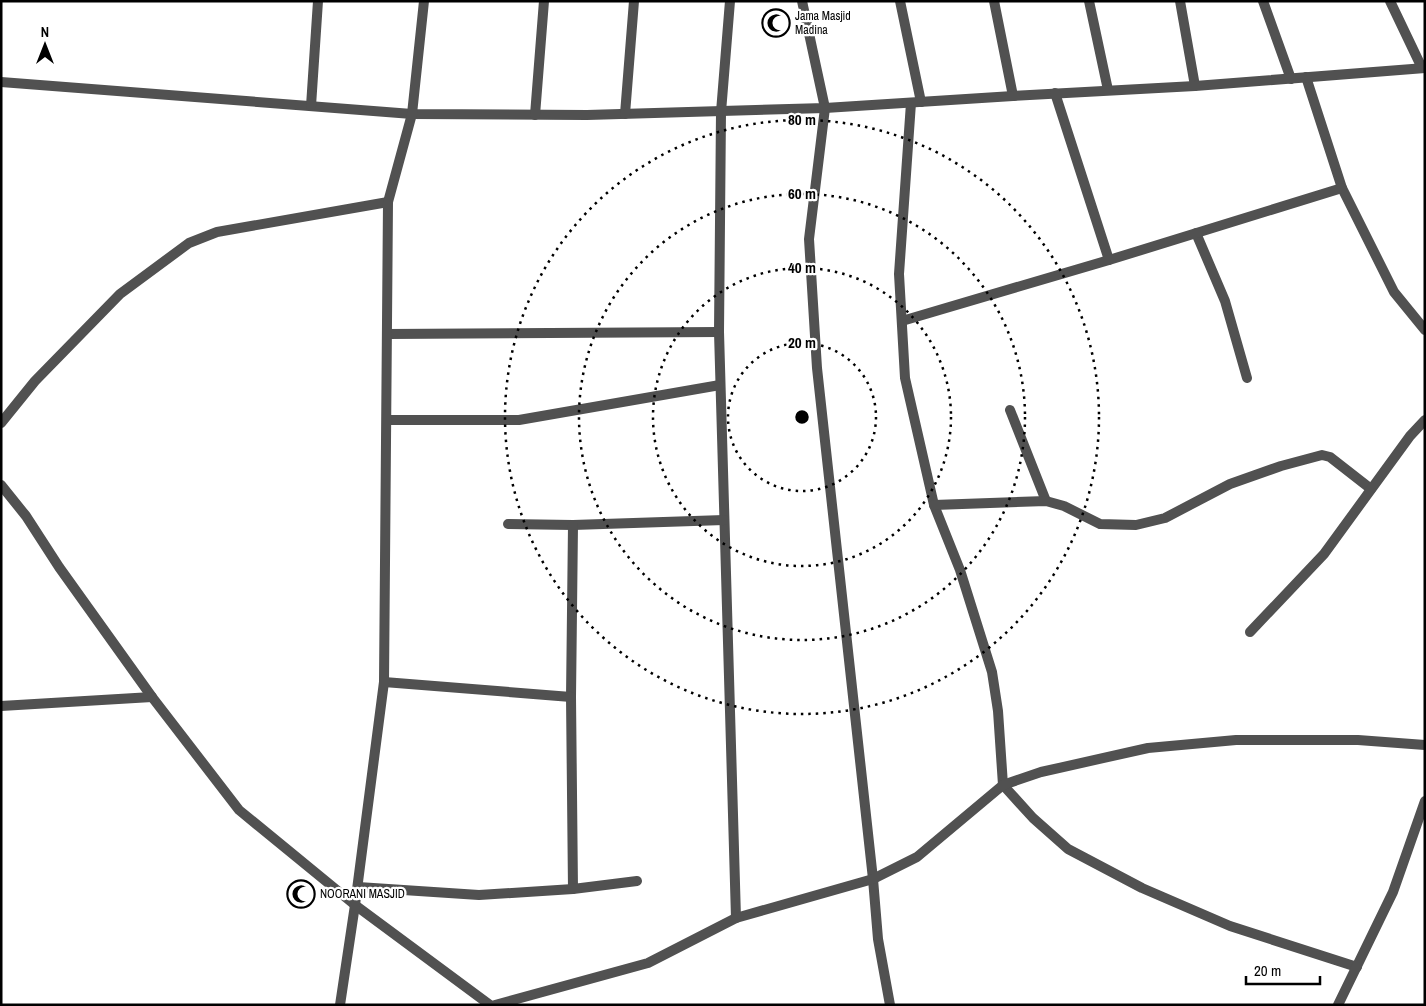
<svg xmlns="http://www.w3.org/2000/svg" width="1426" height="1006" viewBox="0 0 1426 1006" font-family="'Archivo Narrow',sans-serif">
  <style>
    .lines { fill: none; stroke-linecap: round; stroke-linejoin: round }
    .minor { stroke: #515151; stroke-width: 10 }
    .tertiary { stroke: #515151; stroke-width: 10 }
    .ring { fill: none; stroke: #000; stroke-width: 2.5; stroke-dasharray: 2.5 5 }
    .labels { text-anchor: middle; stroke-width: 4.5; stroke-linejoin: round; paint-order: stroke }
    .poi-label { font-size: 12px; fill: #000; stroke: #fff; text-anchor: start }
    .centre { fill: #000; stroke: #fff; stroke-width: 2.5 }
    .ring-label { font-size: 15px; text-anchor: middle; font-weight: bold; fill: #000; stroke: #fff; stroke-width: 4.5; stroke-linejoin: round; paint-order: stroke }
  </style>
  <rect width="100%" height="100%" fill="#fff"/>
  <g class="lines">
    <!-- minor -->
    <g class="minor">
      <path d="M730,1L721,112L719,332L736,918"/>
      <path d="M802,1L825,108L809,239L817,368L873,879L878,939L890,1005"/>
      <path d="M900,1L921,102"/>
      <path d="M994,1L1013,96"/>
      <path d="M1089,1L1108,90"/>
      <path d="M1180,1L1195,86"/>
      <path d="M1263,1L1291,79"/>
      <path d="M1390,1L1422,68"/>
      <path d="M1306,77L1342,188L1394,292L1425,330"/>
      <path d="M1,82L412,114L587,115L825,108L1013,96L1195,86L1425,68"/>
      <path d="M1055,93L1109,260"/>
      <path d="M911,103L899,274L905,378L934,505L960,570L992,672L998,711L1003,785L1033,818L1068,849L1142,888L1230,926L1357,967"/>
      <path d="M311,106L318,1"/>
      <path d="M625,114L634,1"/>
      <path d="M535,115L544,1"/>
      <path d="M1196,233L1225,301L1247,378"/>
      <path d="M902,321L1109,260L1342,188"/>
      <path d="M388,334L719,332"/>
      <path d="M1010,410L1046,501"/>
      <path d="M387,420H519L720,385"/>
      <path d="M1,423L35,381L120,294L189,243L217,232L388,202"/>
      <path d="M1,485L26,516L59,567L152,697L239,810L355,905L490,1005"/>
      <path d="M934,505L1046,501L1064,506L1100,524L1136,525L1165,518L1230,484L1281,466L1322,455L1330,457L1371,489"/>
      <path d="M508,524L573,525L724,520"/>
      <path d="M573,525L571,697L573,889"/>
      <path d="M1250,632L1324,554L1410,436L1425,420"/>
      <path d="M384,682L571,697"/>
      <path d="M1,706L152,697"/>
      <path d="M358,887L479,895L573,889L637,881"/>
      <path d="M340,1005L355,905L384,682L388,202L412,114L424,1"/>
      <path d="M495,1005L648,963L736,918L873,879L917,857L1003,785L1041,772L1148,748L1236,740H1358L1425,745"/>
    </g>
    <!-- tertiary -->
    <path class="tertiary" d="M1338,1005L1393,892L1425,801"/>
  </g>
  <!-- distance rings -->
  <g class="ring">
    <circle cx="802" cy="417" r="74"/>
    <circle cx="802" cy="417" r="149"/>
    <circle cx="802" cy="417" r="223"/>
    <circle cx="802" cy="417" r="297"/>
  </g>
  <!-- icons -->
  <defs>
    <g id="mosque-ring" transform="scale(1.4375)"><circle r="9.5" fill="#fff" stroke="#000" stroke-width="1.5"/><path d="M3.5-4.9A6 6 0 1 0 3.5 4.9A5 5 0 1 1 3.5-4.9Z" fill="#000"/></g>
  </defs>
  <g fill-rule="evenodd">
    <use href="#mosque-ring" x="776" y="23"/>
    <use href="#mosque-ring" x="301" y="894"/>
  </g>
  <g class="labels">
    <!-- poi labels -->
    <g class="poi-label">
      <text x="795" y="20">Jama Masjid<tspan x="795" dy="14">Madina</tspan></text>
      <text x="320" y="898">NOORANI MASJID</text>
    </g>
  </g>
  <circle cx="802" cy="417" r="8" class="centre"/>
  <g class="ring-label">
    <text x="802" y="125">80 m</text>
    <text x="802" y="199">60 m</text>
    <text x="802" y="273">40 m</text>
    <text x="802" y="348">20 m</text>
  </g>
  <!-- border -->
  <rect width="1426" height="1006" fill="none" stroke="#000000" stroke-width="5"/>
  <!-- north arrow -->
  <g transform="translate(45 45)" stroke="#ffffff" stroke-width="4" paint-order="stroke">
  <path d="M0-4L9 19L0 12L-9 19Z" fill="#000000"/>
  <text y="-8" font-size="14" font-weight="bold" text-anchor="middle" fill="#000000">N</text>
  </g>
  <!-- scale -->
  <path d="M1246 976v8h74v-8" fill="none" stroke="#000000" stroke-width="2.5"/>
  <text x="1254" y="976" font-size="15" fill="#000000" stroke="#ffffff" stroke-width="4" paint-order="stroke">20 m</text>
</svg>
